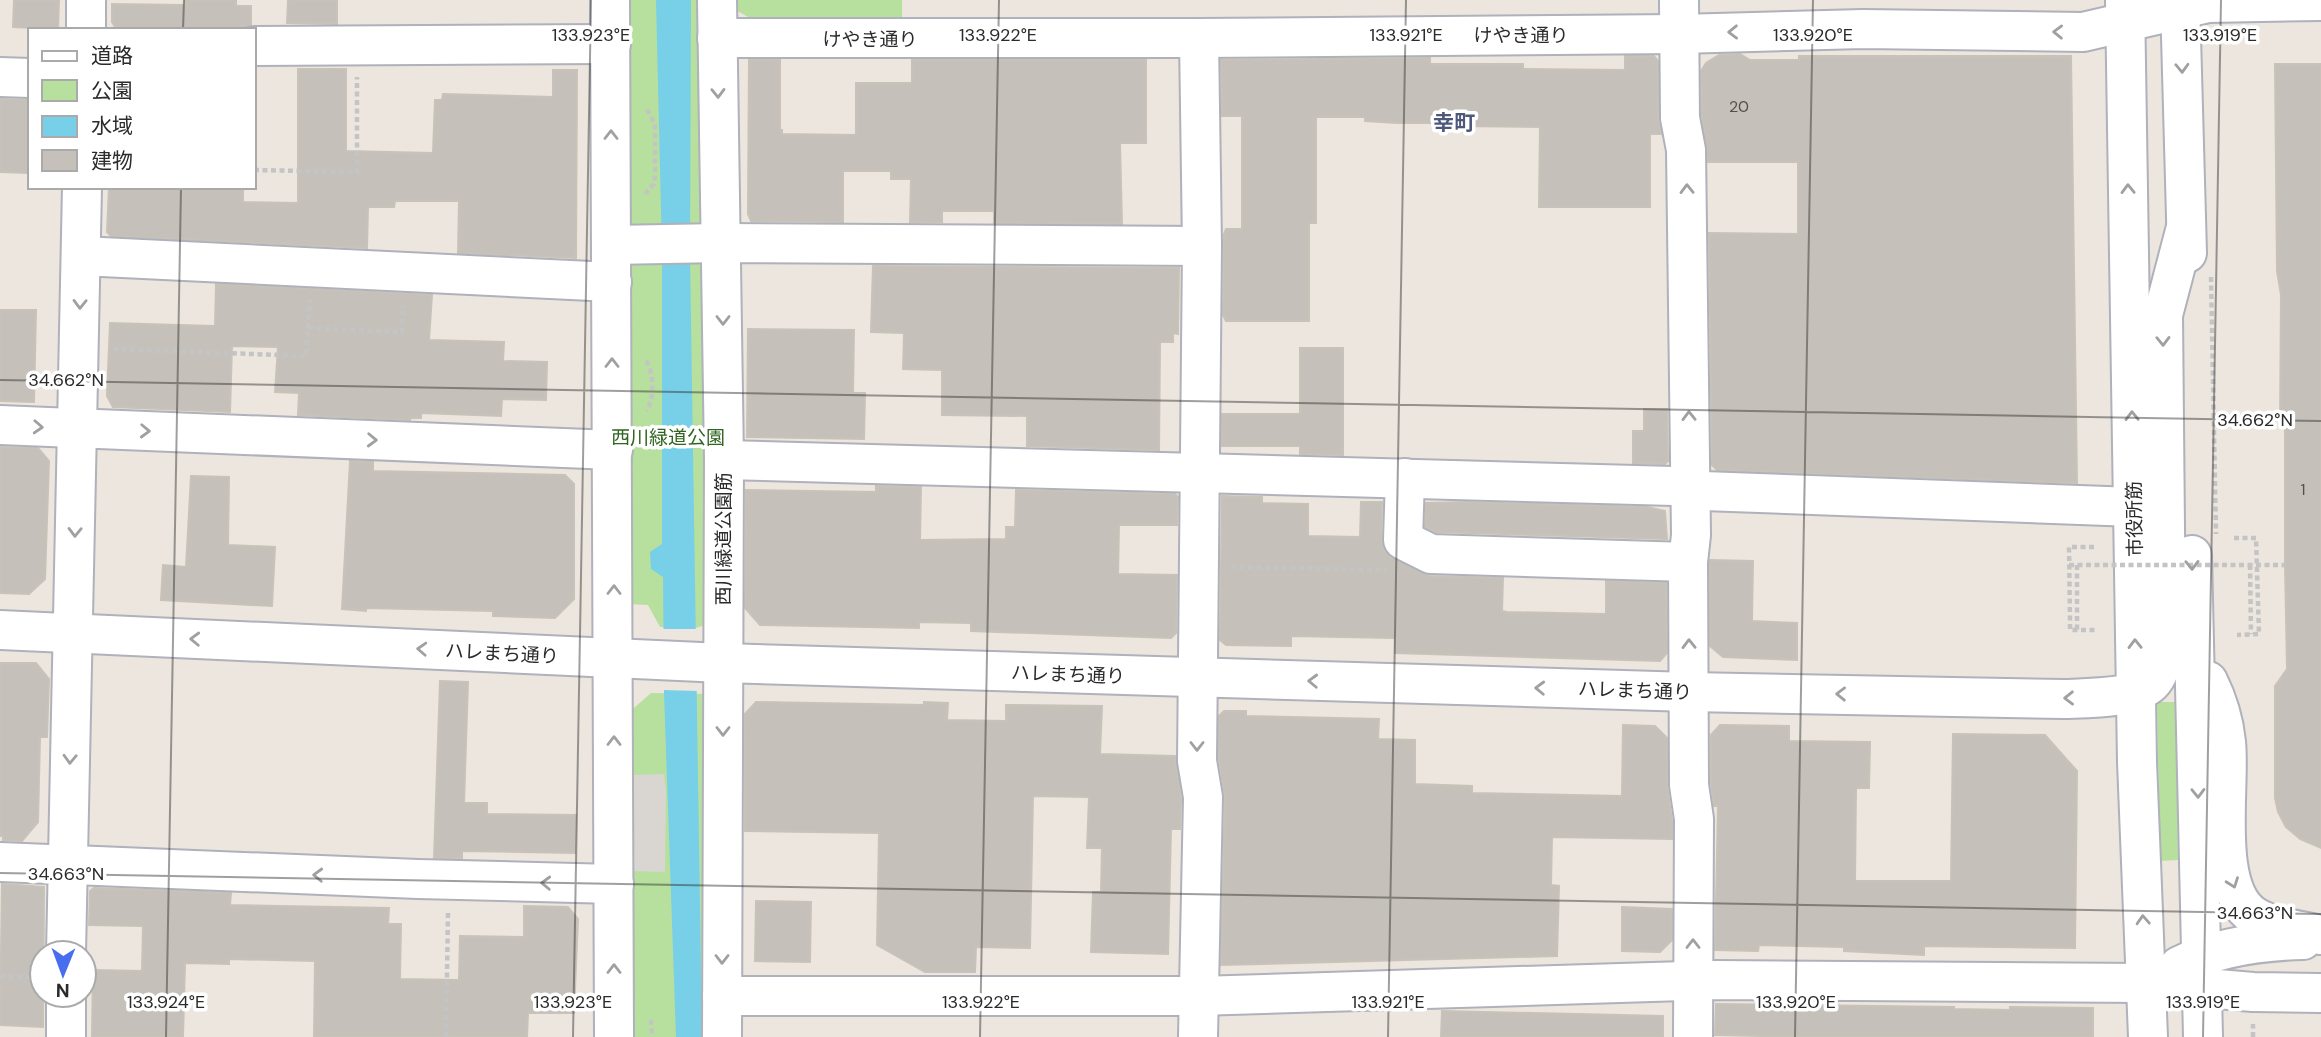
<svg xmlns="http://www.w3.org/2000/svg" width="2321" height="1037" viewBox="0 0 2321 1037" font-family="'DM Sans','Noto Sans JP',sans-serif">
  <style>
    .green { fill: #b7e09e }
    .plaza { fill: #d9d5d1 }
    .water { fill: #78cfe8 }
    .pier { fill: #ece6df }
    .building { fill: #c5c0ba; stroke: #c8c2b8; stroke-width: 2 }
    .lines { fill: none; stroke-linecap: round; stroke-linejoin: round }
    .minor-casing { stroke: #afb1bb; stroke-width: 42 }
    .path { stroke: #c4c4c4; stroke-width: 4.5; stroke-dasharray: 5 3.5; stroke-linecap: butt }
    .minor { stroke: #fff; stroke-width: 38 }
    .path-bridge { stroke: #c4c4c4; stroke-width: 4.5; stroke-dasharray: 5 3.5; stroke-linecap: butt }
    .oneway { stroke: #a0a0a0 }
    .ticks { fill: none; stroke: #2b2b2b; stroke-width: 2; stroke-opacity: 0.45 }
    .labels { text-anchor: middle; stroke-width: 7; stroke-linejoin: round; paint-order: stroke }
    .number-label { font-size: 16px; fill: #52504f }
    .street-label { font-size: 19px; fill: #2b2b2b; stroke: #fff }
    .park-label { font-size: 19px; fill: #30651f; stroke: #fff }
    .neighbourhood-label { font-size: 21px; font-weight: bold; fill: #4e587a; stroke: #fff }
    .ticks-label { font-size: 18px; text-anchor: middle; fill: #2b2b2b; stroke: #fff; stroke-width: 7; stroke-linejoin: round; paint-order: stroke }
  </style>
  <rect width="100%" height="100%" fill="#ece6df"/>
  <!-- green -->
  <g class="green">
    <path d="M624,0H706L703,230L629,233Z"/>
    <path d="M732,0H902V17L750,18L732,8Z"/>
    <path d="M643,254L704,256L711,623L696,628L660,627L648,605L628,604L626,271Z"/>
    <path d="M651,693L709,694L712,1037H631L627,708H634Z"/>
    <path d="M2157,702H2176L2178,860L2160,861Z"/>
  </g>
  <!-- plaza -->
  <path class="plaza" d="M664,774L666,791L665,872L631,871V775Z"/>
  <!-- water -->
  <path class="water" d="M656,0H691L690,255L702,1037H676L664,693L663,577L651,569L650,552L662,544V254Z"/>
  <!-- pier -->
  <path class="pier" d="M662,629H698V691L662,690Z"/>
  <!-- building -->
  <g class="building">
    <path d="M14,0H59L58,29L13,27Z"/>
    <path d="M185,0H236V6H251V25L240,30H117L112,22V4L185,5Z"/>
    <path d="M288,0H337V24L287,23Z"/>
    <path d="M1740,54L1750,60H1799V56H2071L2077,483L1717,470L1712,465L1709,233L1798,234V162H1708L1702,116L1701,71L1706,63L1719,55Z"/>
    <path d="M1625,56H1654L1658,61V118L1661,134H1650V207H1539L1540,127L1458,126V123H1397L1365,121V117H1316V223H1309V321H1226L1223,315L1224,234L1226,229H1242V116H1222L1221,60L1430,58V64H1523V69L1625,70Z"/>
    <path d="M749,60H780V130H782V134L856,135V83H912V60H1146V143H1120L1122,224L994,223V211H942V222H910L911,179H891V171H843V222L751,221L748,214Z"/>
    <path d="M2275,64H2321V848L2300,839L2286,827L2278,812L2275,798V686L2287,669L2285,565V428H2280L2281,295L2277,271Z"/>
    <path d="M298,69H346V151L433,153L435,100H442L443,94L553,97V70H577L576,258L458,253L459,201H395L394,207H368L367,248L111,236L107,232L109,187H243V202L298,203Z"/>
    <path d="M0,99L30,100V173L0,172Z"/>
    <path d="M873,266L1179,268L1178,334L1173,333V342H1160L1159,450L1027,446V416L942,415V370L903,369L904,333L871,332Z"/>
    <path d="M216,284L432,295L429,340L504,342L503,361L547,362L546,400L502,399L501,416L421,413V418H410V420L298,415L299,393L275,392L278,347L232,346L230,412L113,407L107,396L110,323L215,326Z"/>
    <path d="M0,310H36L34,402L0,401Z"/>
    <path d="M748,329L854,330L853,393H865L864,439L747,437Z"/>
    <path d="M1300,348H1343V455L1300,454V446H1222V414H1300Z"/>
    <path d="M1644,409H1667L1668,461L1665,464L1633,463V431H1644Z"/>
    <path d="M0,447L38,448L49,461L45,579L29,594L0,593Z"/>
    <path d="M350,461L373,462V471L565,475L574,484V599L555,618L493,616V611L366,608V611L342,609Z"/>
    <path d="M191,476L229,477L228,545L275,547L272,606L161,600L163,565L186,567Z"/>
    <path d="M876,486L921,487L920,540L1006,539V527H1015L1016,490L1175,494L1178,497L1177,525H1119L1118,574L1177,575L1176,633L1171,638L971,631V623L919,622V628L760,625L745,608L746,490L876,492Z"/>
    <path d="M1222,496L1262,497V503L1308,504V536L1360,537L1361,502H1382L1381,540L1384,551L1393,559L1430,576L1503,578L1502,611L1507,612L1606,614V581L1666,583L1667,653L1660,661L1395,653V638L1291,636V646L1226,645L1220,640Z"/>
    <path d="M1467,502L1647,507L1665,511L1667,539L1436,532L1425,527L1426,503Z"/>
    <path d="M1710,560L1753,561L1752,621L1797,623V660L1723,657L1710,646Z"/>
    <path d="M0,663H36L49,679L47,737H40L38,822L22,841L3,840V836H0Z"/>
    <path d="M440,681L468,682L464,803H487V814L576,815L575,853L462,851V858H434Z"/>
    <path d="M756,702L924,705V702L948,703L947,720L1006,721V705L1102,706L1100,754L1175,756L1181,799L1180,829H1171L1168,954L1091,952L1093,892H1101L1102,848H1087L1089,797L1033,796L1030,948L976,947L975,972H925L877,945L879,833L745,831V714Z"/>
    <path d="M1224,711H1246V716L1379,719L1378,739L1415,740V784L1472,786V793L1622,796L1623,725L1655,726L1667,738V785L1672,821V839L1552,837L1551,885L1559,886L1557,956L1221,965L1225,797L1219,759V716Z"/>
    <path d="M1720,725L1789,726V741L1870,742L1869,788H1856L1855,881H1951L1953,734L2045,735L2077,771L2075,948L1924,946V955L1844,951V947L1759,945L1758,951L1715,950L1718,806H1714L1711,783V735Z"/>
    <path d="M2,884L44,887L43,1027L0,1025Z"/>
    <path d="M94,888L231,893L230,905L389,908L388,924H401L400,979L459,980L460,936L524,937V906L568,907L578,919L574,1013H528L527,1037H314L315,961L229,959V964L185,963L183,1037H92L93,970L142,971L143,926L89,925L90,891Z"/>
    <path d="M756,901L811,902L810,962L755,961Z"/>
    <path d="M1622,907L1672,909V940L1660,952L1622,951Z"/>
    <path d="M1716,1004L1954,1007V1009L2010,1010V1007L2093,1008V1037H1808L1715,1035Z"/>
    <path d="M1442,1011L1663,1016V1037H1441Z"/>
  </g>
  <g class="lines">
    <!-- minor casing -->
    <g class="minor-casing">
      <g id="minor">
        <path d="M610,0L614,1037"/>
        <path d="M717,0L724,460L722,1037"/>
        <path d="M1679,0L1680,118L1686,150L1691,535L1688,562L1689,785L1694,819L1693,1037"/>
        <path d="M2125,0L2137,762L2148,1037"/>
        <path d="M2180,0L2187,253"/>
        <path d="M86,30V0"/>
        <path d="M717,38H1199L1679,34L1863,29L2083,32L2208,3L2321,1"/>
        <path d="M254,46L611,44"/>
        <path d="M0,77L30,78"/>
        <path d="M611,245L721,243L1202,246"/>
        <path d="M81,256L612,282"/>
        <path d="M0,425L613,450"/>
        <path d="M724,460L1674,486L1703,491L2134,507"/>
        <path d="M1405,478L1403,540L1431,554L1688,562"/>
        <path d="M2192,555L2203,1037"/>
        <path d="M0,630L723,663L1690,692L2064,699C2086,698 2139,699 2153,681C2163,669 2164,649 2166,634L2163,315L2186,227"/>
        <path d="M2208,681C2217,699 2224,722 2226,742C2231,787 2211,889 2254,916C2273,928 2300,930 2321,935"/>
        <path d="M0,862L418,879L614,884"/>
        <path d="M66,953L82,187"/>
        <path d="M2179,966C2217,947 2261,941 2303,940"/>
        <path d="M722,996H1198L1716,980L2146,983L2253,992L2321,993"/>
        <path d="M66,1037V995"/>
        <path d="M1198,1037L1203,797L1197,761L1202,246L1199,38"/>
      </g>
    </g>
    <!-- path -->
    <g class="path">
      <path d="M254,170L357,172V77"/>
      <path d="M645,194L654,184L655,176V124L646,108"/>
      <path d="M2211,277L2216,534"/>
      <path d="M308,328L402,332L403,305"/>
      <path d="M113,349L306,356L310,299"/>
      <path d="M646,361C654,372 655,400 646,411"/>
      <path d="M2234,538H2256L2259,634L2237,635"/>
      <path d="M2094,547H2069L2070,621V630H2095"/>
      <path d="M2077,565V630"/>
      <path d="M2250,565L2251,634"/>
      <path d="M1231,567L1387,570"/>
      <path d="M0,976L38,978"/>
      <path d="M651,1020L652,1037"/>
      <path d="M446,1037L448,912"/>
      <path d="M2253,1037V1024"/>
    </g>
    <!-- minor -->
    <use href="#minor" class="minor"/>
    <!-- path-bridge -->
    <path class="path-bridge" d="M2069,565H2285"/>
  </g>
  <!-- one-way arrows -->
  <defs><path id="oneway-chevron" d="M-2-3.5L2.5 0L-2 3.5" fill="none" stroke-width="1.6" stroke-linecap="round" stroke-linejoin="round" transform="scale(1.75)"/></defs>
  <g class="oneway">
    <use href="#oneway-chevron" transform="translate(1733 32) rotate(179)"/>
    <use href="#oneway-chevron" transform="translate(2058 32) rotate(-179)"/>
    <use href="#oneway-chevron" transform="translate(2182 68) rotate(88)"/>
    <use href="#oneway-chevron" transform="translate(718 93) rotate(89)"/>
    <use href="#oneway-chevron" transform="translate(611 135) rotate(-90)"/>
    <use href="#oneway-chevron" transform="translate(1687 189) rotate(-91)"/>
    <use href="#oneway-chevron" transform="translate(2128 189) rotate(-91)"/>
    <use href="#oneway-chevron" transform="translate(80 304) rotate(91)"/>
    <use href="#oneway-chevron" transform="translate(723 320) rotate(90)"/>
    <use href="#oneway-chevron" transform="translate(2163 341) rotate(89)"/>
    <use href="#oneway-chevron" transform="translate(612 363) rotate(-90)"/>
    <use href="#oneway-chevron" transform="translate(1689 416) rotate(-91)"/>
    <use href="#oneway-chevron" transform="translate(2132 416) rotate(-91)"/>
    <use href="#oneway-chevron" transform="translate(38 427) rotate(3)"/>
    <use href="#oneway-chevron" transform="translate(145 431) rotate(2)"/>
    <use href="#oneway-chevron" transform="translate(372 440) rotate(2)"/>
    <use href="#oneway-chevron" transform="translate(75 532) rotate(91)"/>
    <use href="#oneway-chevron" transform="translate(2192 565) rotate(89)"/>
    <use href="#oneway-chevron" transform="translate(614 590) rotate(-90)"/>
    <use href="#oneway-chevron" transform="translate(195 639) rotate(-178)"/>
    <use href="#oneway-chevron" transform="translate(1689 644) rotate(-91)"/>
    <use href="#oneway-chevron" transform="translate(2135 644) rotate(-91)"/>
    <use href="#oneway-chevron" transform="translate(422 649) rotate(-177)"/>
    <use href="#oneway-chevron" transform="translate(1313 681) rotate(-178)"/>
    <use href="#oneway-chevron" transform="translate(1540 688) rotate(-178)"/>
    <use href="#oneway-chevron" transform="translate(1841 694) rotate(-179)"/>
    <use href="#oneway-chevron" transform="translate(2069 698) rotate(179)"/>
    <use href="#oneway-chevron" transform="translate(723 731) rotate(90)"/>
    <use href="#oneway-chevron" transform="translate(614 741) rotate(-90)"/>
    <use href="#oneway-chevron" transform="translate(1197 746) rotate(90)"/>
    <use href="#oneway-chevron" transform="translate(70 759) rotate(92)"/>
    <use href="#oneway-chevron" transform="translate(2198 793) rotate(89)"/>
    <use href="#oneway-chevron" transform="translate(318 875) rotate(-178)"/>
    <use href="#oneway-chevron" transform="translate(546 883) rotate(-178)"/>
    <use href="#oneway-chevron" transform="translate(2233 883) rotate(70)"/>
    <use href="#oneway-chevron" transform="translate(2143 920) rotate(-93)"/>
    <use href="#oneway-chevron" transform="translate(1693 944) rotate(-90)"/>
    <use href="#oneway-chevron" transform="translate(722 959) rotate(90)"/>
    <use href="#oneway-chevron" transform="translate(614 969) rotate(-90)"/>
  </g>
  <!-- ticks -->
  <path class="ticks" d="M183,30L184,0M0,380L2321,421M0,873L2321,914M166,1037L181,187M573,1037L591,0M980,1037L999,0M1388,1037L1406,0M1795,1037L1813,0M2203,1037L2221,0"/>
  <g class="labels">
    <!-- number labels -->
    <g class="number-label">
      <text x="1739" y="112">20</text>
      <text x="2303" y="495">1</text>
    </g>
    <!-- street labels -->
    <g class="street-label">
      <text x="1521" y="42">けやき通り</text>
      <text x="870" y="46">けやき通り</text>
      <text transform="translate(2134 519) rotate(-91)" y="7">市役所筋</text>
      <text transform="translate(723 539) rotate(-90)" y="7">西川緑道公園筋</text>
      <text transform="translate(502 653) rotate(3)" y="7">ハレまち通り</text>
      <text transform="translate(1068 674) rotate(2)" y="7">ハレまち通り</text>
      <text transform="translate(1635 690) rotate(2)" y="7">ハレまち通り</text>
    </g>
    <!-- park labels -->
    <g class="park-label">
      <text x="668" y="444">西川緑道公園</text>
    </g>
    <!-- neighbourhood labels -->
    <g class="neighbourhood-label">
      <text x="1454" y="130">幸町</text>
    </g>
  </g>
  <g class="ticks-label">
    <text x="591" y="41">133.923°E</text>
    <text x="998" y="41">133.922°E</text>
    <text x="1406" y="41">133.921°E</text>
    <text x="1813" y="41">133.920°E</text>
    <text x="2220" y="41">133.919°E</text>
    <text x="66" y="386">34.662°N</text>
    <text x="2255" y="426">34.662°N</text>
    <text x="66" y="880">34.663°N</text>
    <text x="2255" y="919">34.663°N</text>
    <text x="166" y="1008">133.924°E</text>
    <text x="573" y="1008">133.923°E</text>
    <text x="981" y="1008">133.922°E</text>
    <text x="1388" y="1008">133.921°E</text>
    <text x="1796" y="1008">133.920°E</text>
    <text x="2203" y="1008">133.919°E</text>
  </g>
  <!-- legend -->
  <rect x="28" y="28" width="228" height="161" fill="#ffffff" stroke="#aaaaaa" stroke-width="2"/>
  <rect x="42" y="51" width="35" height="10" fill="#ffffff" stroke="#aaaaaa" stroke-width="2"/>
  <text x="91" y="63" font-size="21" fill="#2b2b2b">道路</text>
  <rect x="42" y="80" width="35" height="21" fill="#b7e09e" stroke="#aaaaaa" stroke-width="2"/>
  <text x="91" y="98" font-size="21" fill="#2b2b2b">公園</text>
  <rect x="42" y="116" width="35" height="21" fill="#78cfe8" stroke="#aaaaaa" stroke-width="2"/>
  <text x="91" y="133" font-size="21" fill="#2b2b2b">水域</text>
  <rect x="42" y="150" width="35" height="21" fill="#c5c0ba" stroke="#aaaaaa" stroke-width="2"/>
  <text x="91" y="168" font-size="21" fill="#2b2b2b">建物</text>
  <!-- north arrow -->
  <g transform="translate(63 974) rotate(181)"><circle r="33" fill="#ffffff" stroke="#aaaaaa" stroke-width="2"/>
  <path d="M0-5L12 26L0 18L-12 26Z" fill="#486ef0"/>
  <text y="-10" font-size="19" font-weight="bold" text-anchor="middle" fill="#2b2b2b">N</text>
  </g>
</svg>
